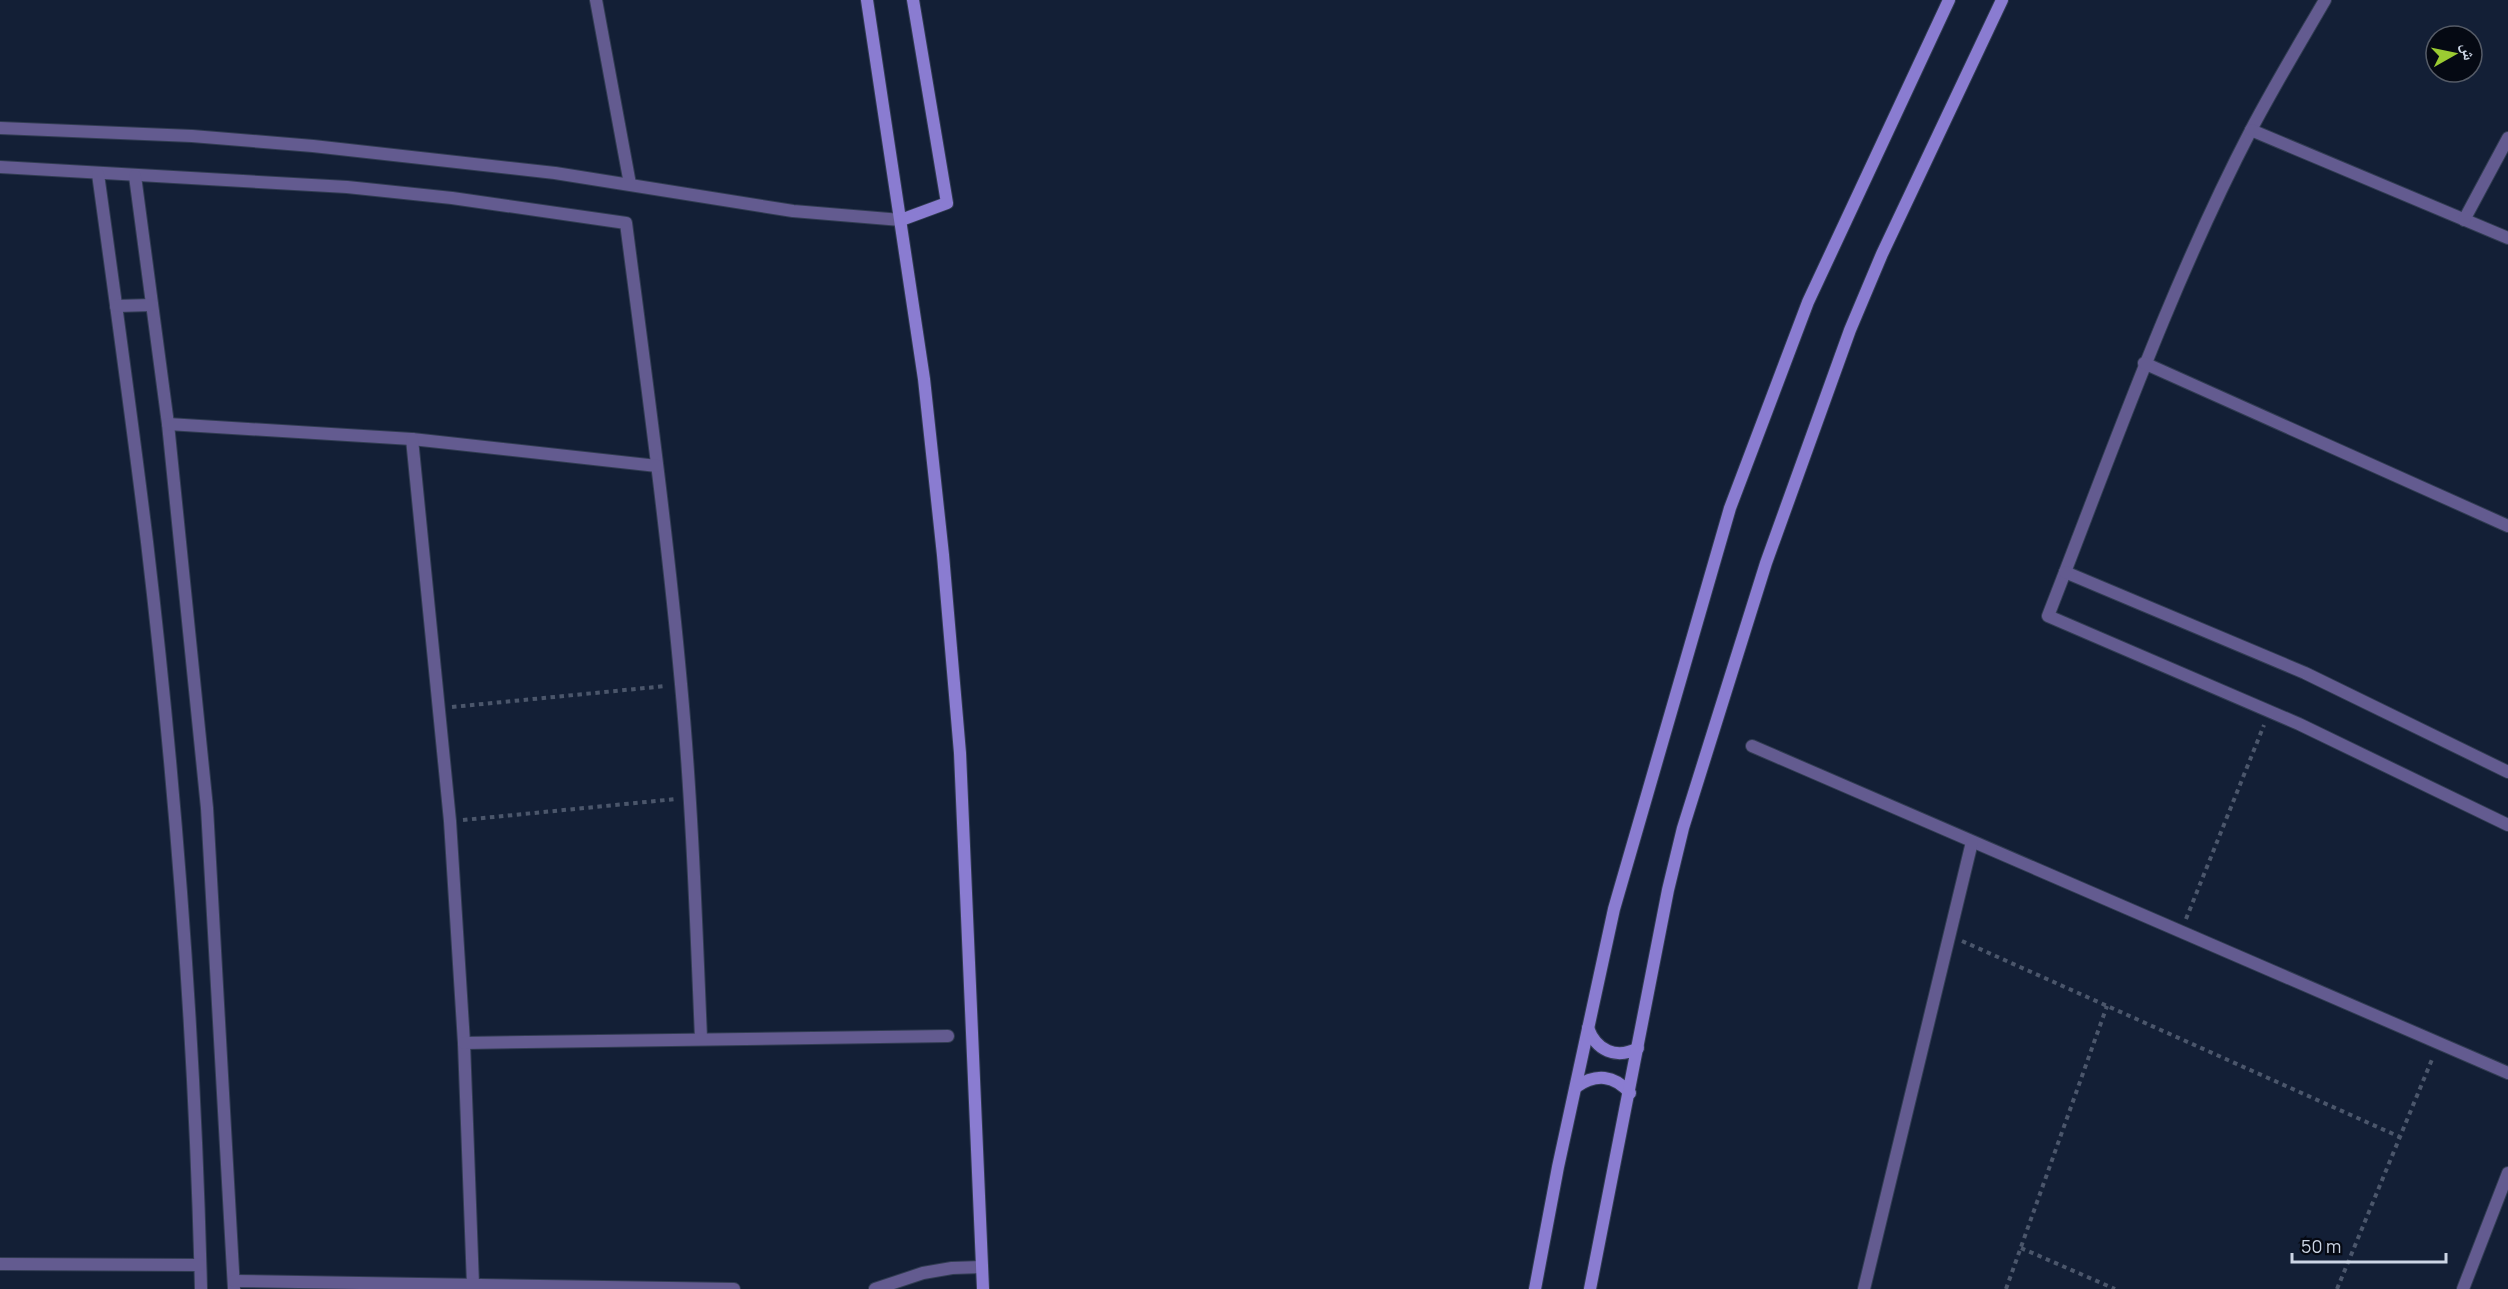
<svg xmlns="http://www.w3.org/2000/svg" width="2508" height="1289" viewBox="0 0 2508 1289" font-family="Manrope,'Noto Naskh Arabic',sans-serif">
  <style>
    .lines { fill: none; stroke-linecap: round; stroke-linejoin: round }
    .street-casing { stroke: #313c52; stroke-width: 14 }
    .secondary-casing { stroke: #313c52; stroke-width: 14 }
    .path { stroke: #4b566b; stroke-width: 4; stroke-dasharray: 4.5 4.5; stroke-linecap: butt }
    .street { stroke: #635b90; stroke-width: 12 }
    .secondary { stroke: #8a7cd1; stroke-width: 12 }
  </style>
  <rect width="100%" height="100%" fill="#131f36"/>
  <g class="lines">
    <!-- street casing -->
    <g class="street-casing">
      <g id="street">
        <path d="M596,0L630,184"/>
        <path d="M2325,0C2300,43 2274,86 2251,130C2170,286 2112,452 2048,616L2299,724L2508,825"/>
        <path d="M0,128L192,136L313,146L555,173L793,211L901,220"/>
        <path d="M2251,130L2508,238"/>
        <path d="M0,167L347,187L452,198L626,223C646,377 667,530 681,684C692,802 696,920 701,1038"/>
        <path d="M98,174C115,297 132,419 147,542C176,788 195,1042 201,1289"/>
        <path d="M135,176L168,424L207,808L234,1289"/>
        <path d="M2464,220L2508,138"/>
        <path d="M116,306L152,305"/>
        <path d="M2144,363L2508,526"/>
        <path d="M168,424L412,439L657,466"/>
        <path d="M412,439L450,821L464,1043L473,1285"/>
        <path d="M2065,572L2305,673L2508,772"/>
        <path d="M1752,746L2508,1073"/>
        <path d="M464,1043L948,1036"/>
        <path d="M0,1264L200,1265"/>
        <path d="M234,1281L734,1289"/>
        <path d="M875,1289L923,1273L952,1268L982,1267"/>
        <path d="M1864,1289L1972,842"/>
        <path d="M2463,1289L2508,1173"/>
      </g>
    </g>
    <!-- secondary casing -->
    <g class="secondary-casing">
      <g id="secondary">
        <path d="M867,0L924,379L943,555L960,753L983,1289"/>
        <path d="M901,220L947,203L913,0"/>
        <path d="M1588,1028C1596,1050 1616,1060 1638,1048"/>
        <path d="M1576,1087C1596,1073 1614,1075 1630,1093"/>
        <path d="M1535,1289L1558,1167L1614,909L1730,508L1808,302L1949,0"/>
        <path d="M1590,1289L1668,890L1683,828L1766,563L1850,330L1882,254L2002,0"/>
      </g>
    </g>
    <!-- path -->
    <g class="path">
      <path d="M452,707L666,686"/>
      <path d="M463,820L676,799"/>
      <path d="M2186,919L2264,725"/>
      <path d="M1962,941L2400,1137"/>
      <path d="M2021,1248L2115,1289"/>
      <path d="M2006,1289L2107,1006"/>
      <path d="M2337,1289L2433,1057"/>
    </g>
    <!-- street -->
    <use href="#street" class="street"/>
    <!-- secondary -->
    <use href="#secondary" class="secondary"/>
  </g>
  <!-- north arrow -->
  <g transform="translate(2454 54) rotate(81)"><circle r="28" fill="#050913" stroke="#555b67" stroke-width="1.5"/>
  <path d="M0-4.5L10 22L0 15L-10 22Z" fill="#9bcb32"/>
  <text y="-9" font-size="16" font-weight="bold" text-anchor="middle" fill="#ccd5e5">ش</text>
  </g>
  <!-- scale -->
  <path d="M2292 1253v9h154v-9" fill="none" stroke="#ccd5e5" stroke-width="3"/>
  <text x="2301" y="1253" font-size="18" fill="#ccd5e5" stroke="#050913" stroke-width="4.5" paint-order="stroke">50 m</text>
</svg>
